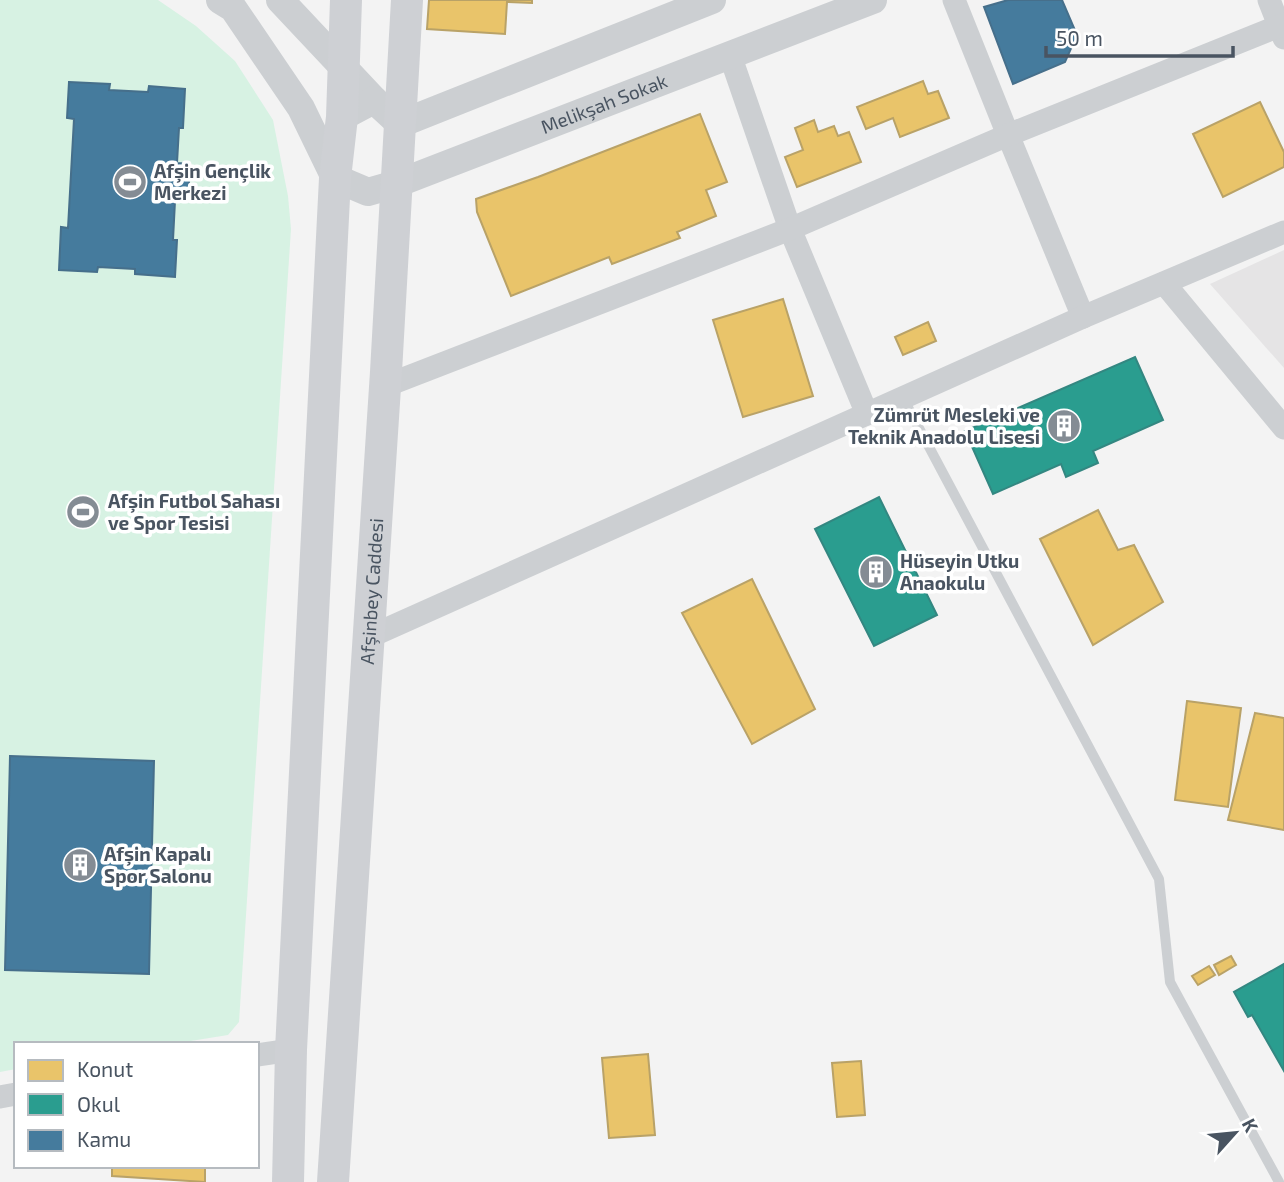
<svg xmlns="http://www.w3.org/2000/svg" width="1284" height="1182" viewBox="0 0 1284 1182" font-family="'Exo 2',sans-serif">
  <style>
    .education { fill: #e5e4e5 }
    .green { fill: #d7f2e3 }
    .homes { fill: #e9c46a; stroke: #b9a267; stroke-width: 2 }
    .schools { fill: #2a9d8f; stroke: #338781; stroke-width: 2 }
    .public { fill: #457b9d; stroke: #466f8b; stroke-width: 2 }
    .lines { fill: none; stroke-linecap: round; stroke-linejoin: round }
    .service { stroke: #cccfd2; stroke-width: 10 }
    .minor { stroke: #cccfd2; stroke-width: 23 }
    .tertiary { stroke: #cccfd2; stroke-width: 28 }
    .secondary { stroke: #ced0d4; stroke-width: 32 }
    .labels { text-anchor: middle; stroke-width: 7; stroke-linejoin: round; paint-order: stroke }
    .street-label { font-size: 19px; fill: #495461; stroke: #fff }
    .poi-label { font-size: 19px; font-weight: bold; fill: #495461; stroke: #fff; text-anchor: start }
  </style>
  <rect width="100%" height="100%" fill="#f3f3f3"/>
  <!-- education -->
  <path class="education" d="M1284,250V368L1210,284Z"/>
  <!-- green -->
  <path class="green" d="M0,0H158L196,26L235,61L273,120L288,196L291,229L239,1022L228,1035L172,1044H16V1069L0,1072Z"/>
  <!-- homes -->
  <g class="homes">
    <path d="M429,0H532V3L507,2L505,34L427,29Z"/>
    <path d="M923,81L928,94L938,91L949,118L900,137L893,118L866,129L857,107Z"/>
    <path d="M1260,102L1284,152V167L1223,197L1193,134Z"/>
    <path d="M700,114L727,182L706,190L716,216L677,232L680,238L612,264L609,257L511,296L477,212L476,199L538,177Z"/>
    <path d="M814,120L818,132L834,126L838,136L849,132L861,162L797,187L785,157L803,150L795,128Z"/>
    <path d="M783,299L813,396L743,417L713,320Z"/>
    <path d="M928,322L936,341L903,355L895,337Z"/>
    <path d="M1098,510L1118,550L1134,545L1163,602L1093,645L1040,539Z"/>
    <path d="M752,579L815,709L752,744L682,613Z"/>
    <path d="M1187,701L1241,708L1228,807L1175,800Z"/>
    <path d="M1255,713L1284,718V830L1228,820Z"/>
    <path d="M1231,956L1236,965L1219,975L1214,965Z"/>
    <path d="M1209,966L1215,975L1198,985L1192,976Z"/>
    <path d="M648,1054L655,1135L609,1138L602,1058Z"/>
    <path d="M861,1061L865,1115L837,1117L832,1063Z"/>
    <path d="M112,1166H205V1182L112,1176Z"/>
  </g>
  <!-- schools -->
  <g class="schools">
    <path d="M1135,357L1163,420L1093,451L1098,463L1066,477L1061,464L993,494L965,431Z"/>
    <path d="M879,497L937,615L874,646L815,529Z"/>
    <path d="M1284,964V1071L1252,1015L1248,1017L1234,992Z"/>
  </g>
  <!-- public -->
  <g class="public">
    <path d="M1008,0H1062L1077,35L1065,62L1013,84L984,7Z"/>
    <path d="M69,82L110,84L109,90L148,92L149,86L185,89L183,128H179L177,163L190,164L188,201H175L173,240H177L175,277L135,274V269L98,267L97,272L59,270L61,227L68,228L74,119L67,118Z"/>
    <path d="M10,756L154,761L149,974L5,970Z"/>
  </g>
  <g class="lines">
    <!-- service -->
    <path class="service" d="M903,398L1159,879L1170,982L1279,1182"/>
    <!-- minor -->
    <g class="minor">
      <path d="M954,0L1008,135L1083,317"/>
      <path d="M1269,0L1284,38"/>
      <path d="M730,55L790,229L867,414"/>
      <path d="M1164,283L1284,428"/>
      <path d="M385,386L790,229L1008,135L1284,24"/>
      <path d="M369,637L1083,317L1284,232"/>
      <path d="M257,1055L291,1050"/>
      <path d="M0,1097L16,1094"/>
    </g>
    <!-- tertiary -->
    <g class="tertiary">
      <path id="s1" d="M220,0L233,8L301,108L335,178L368,192L396,184L873,0"/>
      <path d="M280,0L374,100"/>
      <path d="M342,117L374,100L400,124L712,0"/>
    </g>
    <!-- secondary -->
    <g class="secondary">
      <path d="M288,1182L291,1050L335,178L342,117L346,0"/>
      <path id="s2" d="M333,1182L386,372L407,0"/>
    </g>
  </g>
  <!-- icons -->
  <defs>
    <g id="stadium-disc" transform="scale(1.75)"><circle r="9.5" fill="#848c94" stroke="#fff"/><path d="M0-5a6.5 5 0 1 0 0 10a6.5 5 0 1 0 0-10ZM-3.5-1.8h7v3.6h-7Z" fill="#fff"/></g>
    <g id="building-disc" transform="scale(1.75)"><circle r="9.5" fill="#848c94" stroke="#fff"/><path d="M-4-6H4V6H1V3H-1V6H-4ZM-2.5-4.3h1.7v1.8h-1.7ZM.8-4.3h1.7v1.8H.8ZM-2.5-1h1.7V.8h-1.7ZM.8-1h1.7V.8H.8Z" fill="#fff"/></g>
  </defs>
  <g fill-rule="evenodd">
    <use href="#stadium-disc" x="130" y="182"/>
    <use href="#building-disc" x="1064" y="426"/>
    <use href="#stadium-disc" x="83" y="512"/>
    <use href="#building-disc" x="876" y="572"/>
    <use href="#building-disc" x="80" y="865"/>
  </g>
  <g class="labels">
    <!-- street labels -->
    <g class="street-label">
      <text dy="7" stroke="none"><textPath href="#s1" startOffset="502">Melikşah Sokak</textPath></text>
      <text dy="7" stroke="none"><textPath href="#s2" startOffset="592">Afşinbey Caddesi</textPath></text>
    </g>
    <!-- poi labels -->
    <g class="poi-label">
      <text x="154" y="178">Afşin Gençlik<tspan x="154" dy="22">Merkezi</tspan></text>
      <text x="1040" y="422" text-anchor="end">Zümrüt Mesleki ve<tspan x="1040" dy="22">Teknik Anadolu Lisesi</tspan></text>
      <text x="108" y="508">Afşin Futbol Sahası<tspan x="108" dy="22">ve Spor Tesisi</tspan></text>
      <text x="900" y="568">Hüseyin Utku<tspan x="900" dy="22">Anaokulu</tspan></text>
      <text x="104" y="861">Afşin Kapalı<tspan x="104" dy="22">Spor Salonu</tspan></text>
    </g>
  </g>
  <!-- legend -->
  <rect x="14" y="1042" width="245" height="126" fill="#ffffff" stroke="#b6bbc0" stroke-width="2"/>
  <rect x="28" y="1060" width="35" height="21" fill="#e9c46a" stroke="#b6bbc0" stroke-width="2"/>
  <text x="77" y="1077" font-size="21" fill="#495461">Konut</text>
  <rect x="28" y="1094" width="35" height="21" fill="#2a9d8f" stroke="#b6bbc0" stroke-width="2"/>
  <text x="77" y="1112" font-size="21" fill="#495461">Okul</text>
  <rect x="28" y="1130" width="35" height="21" fill="#457b9d" stroke="#b6bbc0" stroke-width="2"/>
  <text x="77" y="1147" font-size="21" fill="#495461">Kamu</text>
  <!-- north arrow -->
  <g transform="translate(1235 1133) rotate(63)" stroke="#ffffff" stroke-width="5" paint-order="stroke">
  <path d="M0-5L12 26L0 18L-12 26Z" fill="#495461"/>
  <text y="-10" font-size="19" font-weight="bold" text-anchor="middle" fill="#495461">K</text>
  </g>
  <!-- scale -->
  <path d="M1046 46v10h187v-10" fill="none" stroke="#495461" stroke-width="3.5"/>
  <text x="1056" y="46" font-size="21" fill="#495461" stroke="#ffffff" stroke-width="5" paint-order="stroke">50 m</text>
</svg>
